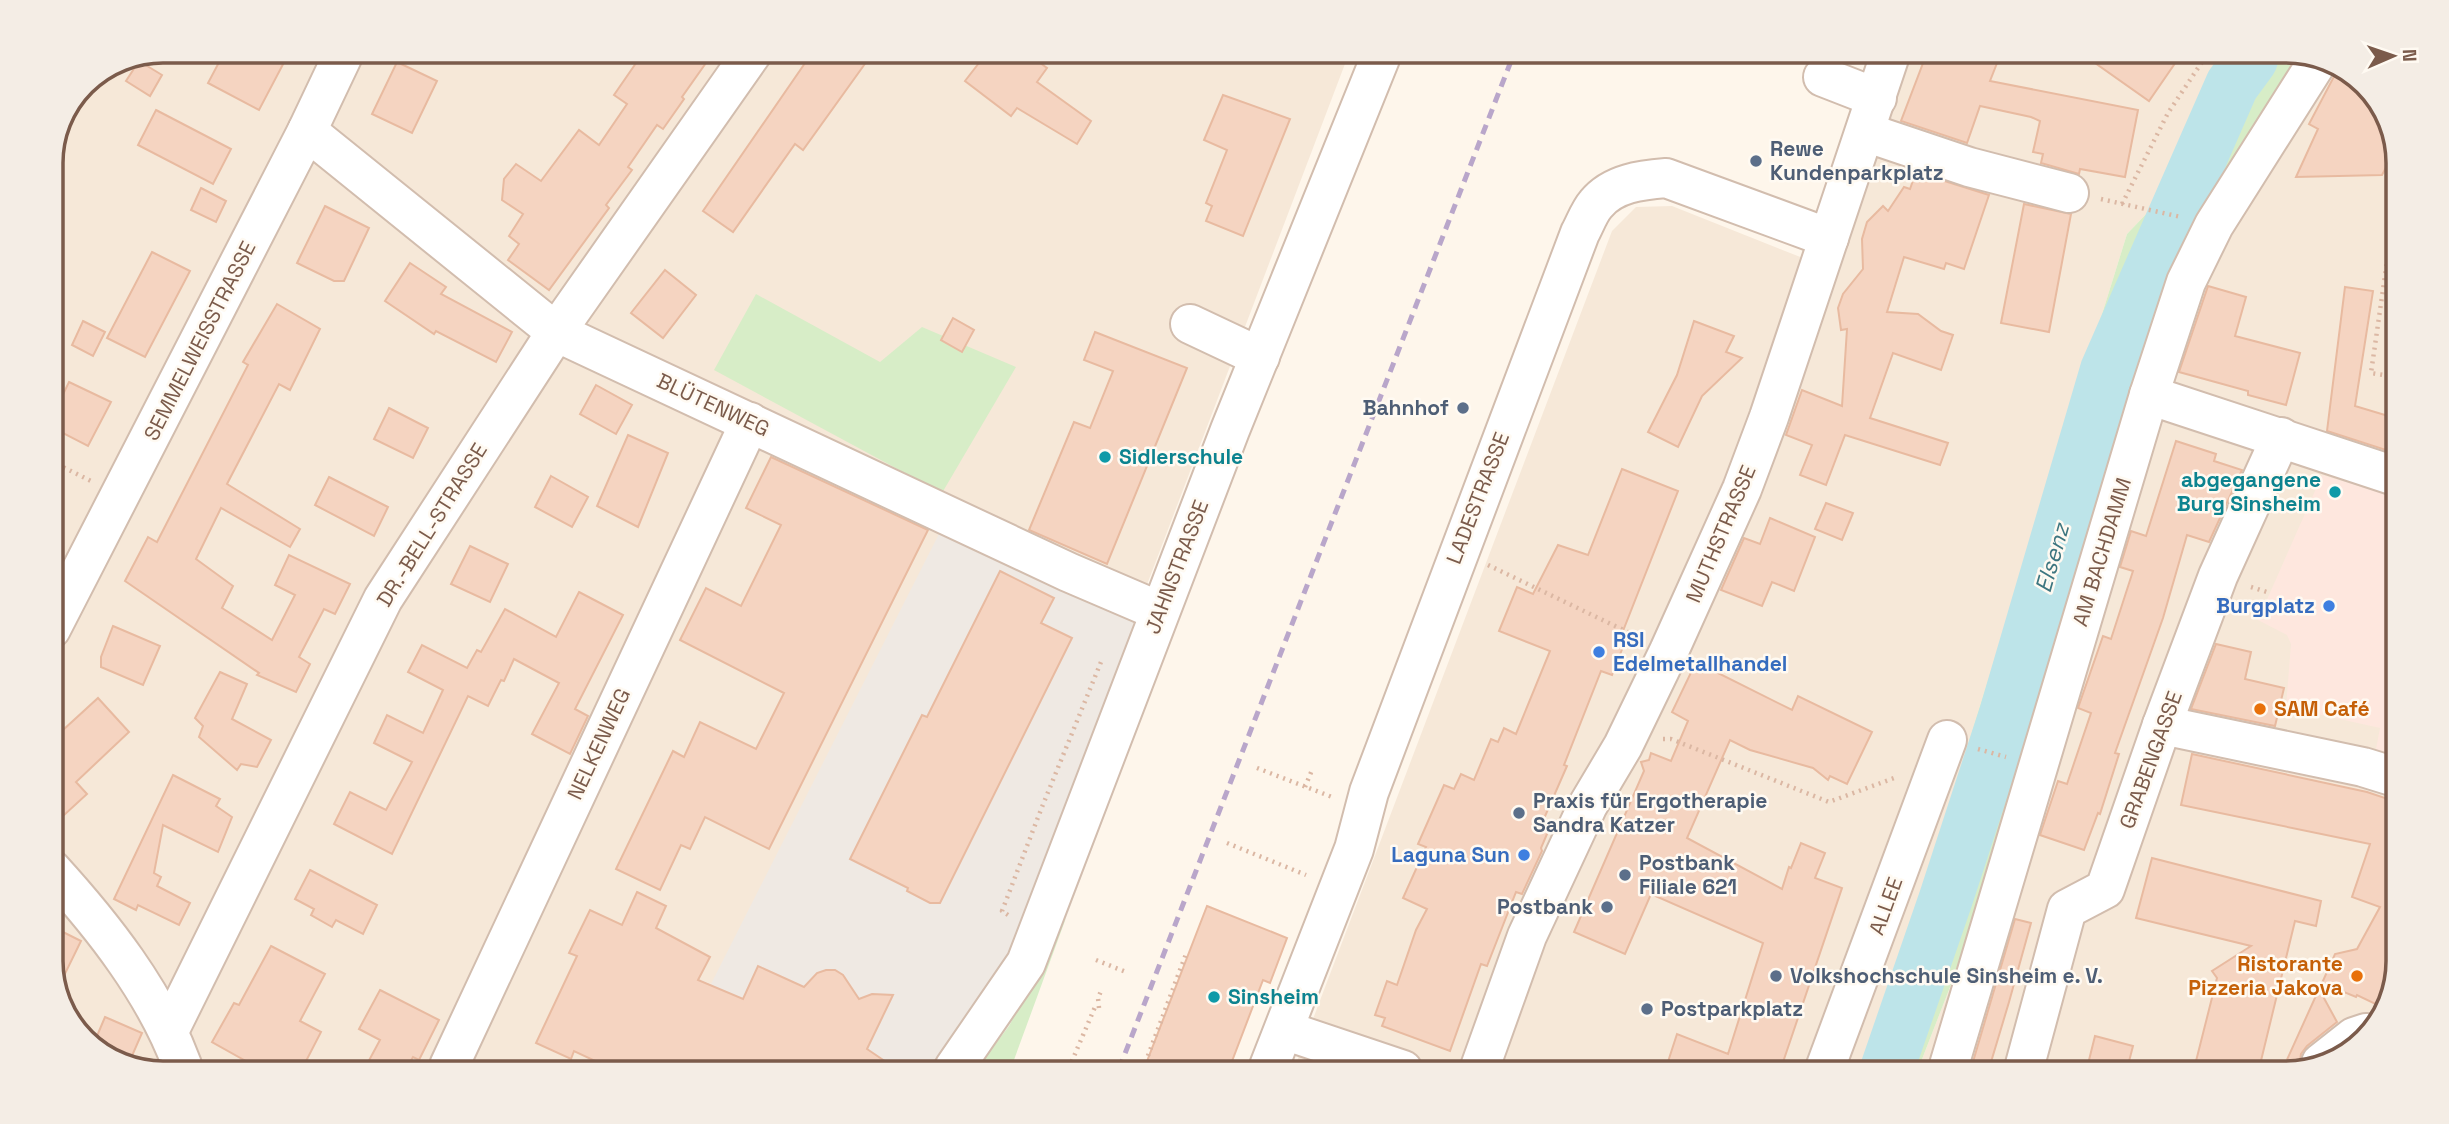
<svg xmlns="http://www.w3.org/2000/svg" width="2449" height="1124" viewBox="0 0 2449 1124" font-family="'Space Grotesk',sans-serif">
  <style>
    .residential { fill: #f6e8d8 }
    .commercial { fill: #fee7de }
    .industrial { fill: #efe9e3 }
    .green { fill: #d7edc7 }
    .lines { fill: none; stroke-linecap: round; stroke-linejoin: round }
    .river { stroke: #bde4e9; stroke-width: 54 }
    .building { fill: #f5d4c1; stroke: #e8baa0; stroke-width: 2 }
    .minor-casing { stroke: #d2bdae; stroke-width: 42 }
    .path { stroke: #dbb7a3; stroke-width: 4.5; stroke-dasharray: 2 5; stroke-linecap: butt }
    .minor { stroke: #fff; stroke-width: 38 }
    .rail { stroke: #b9a6ca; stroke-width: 5; stroke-dasharray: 10 7; stroke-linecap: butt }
    .service-dot { fill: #5c6f8a; stroke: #fffaf2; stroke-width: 2.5 }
    .culture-dot { fill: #0f9aa8; stroke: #fffaf2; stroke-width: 2.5 }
    .shop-dot { fill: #3f7fe0; stroke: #fffaf2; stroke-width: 2.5 }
    .food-dot { fill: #e8710a; stroke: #fffaf2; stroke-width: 2.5 }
    .labels { text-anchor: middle; stroke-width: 5; stroke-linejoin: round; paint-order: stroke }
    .service-label { font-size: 21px; font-weight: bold; fill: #4e5e75; stroke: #fffaf2; text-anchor: start }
    .street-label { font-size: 21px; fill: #7b5b4b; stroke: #fffaf2 }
    .culture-label { font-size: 21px; font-weight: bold; fill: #0d838f; stroke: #fffaf2; text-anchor: start }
    .shop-label { font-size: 21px; font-weight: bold; fill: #366cbe; stroke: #fffaf2; text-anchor: end }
    .food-label { font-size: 21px; font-weight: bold; fill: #c56008; stroke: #fffaf2; text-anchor: start }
    .water-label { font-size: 23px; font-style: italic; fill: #3d7680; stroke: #fffaf2 }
    .rim { fill: none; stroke: #7b5b4b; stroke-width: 3.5 }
  </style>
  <rect width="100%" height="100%" fill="#fef6eb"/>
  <!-- residential -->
  <g class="residential">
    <path d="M163,51L1348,56L1140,603L711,984L639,957L590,1066L120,1065L70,1024L51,969V156L84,83Z"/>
    <path d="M1902,58L2241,59L2172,187L2127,234L1866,1072L1294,1069L1612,231L1636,207L1672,206L1833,270Z"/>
    <path d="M2329,59L2379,100L2398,156L2390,1004L2349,1054L2287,1073L1919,1072V1067L1952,982L1998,842L2165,305Z"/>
  </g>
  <!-- commercial -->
  <path class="commercial" d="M2322,475L2395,497L2392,754L2376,749L2380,728L2286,707L2291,644L2287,635L2258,620Z"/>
  <!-- industrial -->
  <path class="industrial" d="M944,524L1179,618L1066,918L1009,1026L977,1068L590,1066L639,956L711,984Z"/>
  <!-- green -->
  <g class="green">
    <path d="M2241,59H2302L2250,140L1998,842L1952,982L1919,1067V1072H1866L2127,234L2172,187Z"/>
    <path d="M756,294L880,362L922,327L1016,367L942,493L714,370Z"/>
    <path d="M1066,918L1011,1068H977L1009,1026Z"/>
  </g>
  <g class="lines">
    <!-- river -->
    <path class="river" d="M1886,1072L1946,898L2006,714L2107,370L2232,85L2251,59"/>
  </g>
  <!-- building -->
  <g class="building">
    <path d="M225,51H290L259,110L208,83Z"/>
    <path d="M643,53H713L682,97L684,99L663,129L657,125L628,167L632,170L606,205L609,208L549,290L508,260L519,244L509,236L523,214L502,200L504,179L516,164L541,181L579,130L599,145L627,104L614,95Z"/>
    <path d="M812,53L872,54L803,150L795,144L733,232L703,211Z"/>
    <path d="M986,54H1028L1047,68L1037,82L1091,121L1077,144L1017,108L1011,116L965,81Z"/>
    <path d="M1925,58H1999L1990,81L2138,110L2125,177L2080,169L2079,174L2041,163L2043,154L2033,152L2040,121L2031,117L1980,106L1967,143L1901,121Z"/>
    <path d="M2088,58L2178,59L2149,101Z"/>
    <path d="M139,61L162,75L150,96L126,81Z"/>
    <path d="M397,62L437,81L412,133L372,114Z"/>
    <path d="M2339,67L2379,100L2396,149L2382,175L2296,177L2318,129L2309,124Z"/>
    <path d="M1223,95L1290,119L1243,236L1206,221L1212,206L1206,203L1227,150L1204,140Z"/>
    <path d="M156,110L231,149L213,184L138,145Z"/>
    <path d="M1916,172L1989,195L1964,269L1946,263L1944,269L1904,257L1887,312L1918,314L1941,331L1953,335L1941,370L1893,353L1870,418L1948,443L1940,465L1845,435L1826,485L1800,475L1812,445L1786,435L1802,390L1842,406L1847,329L1841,330L1838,308L1843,294L1863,269L1862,239L1867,222L1883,206L1888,211L1904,187L1910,189Z"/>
    <path d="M201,188L226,201L216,222L191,210Z"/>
    <path d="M2024,204L2071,214L2049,332L2001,323Z"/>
    <path d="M325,206L369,228L344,281H334L297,263Z"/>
    <path d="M152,252L190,271L145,357L107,338Z"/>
    <path d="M410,263L446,287L441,294L512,332L496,362L436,331L434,334L385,301Z"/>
    <path d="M665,270L696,295L663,338L631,313Z"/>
    <path d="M2208,286L2246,297L2235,336L2300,353L2286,405L2248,395V391L2179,372Z"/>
    <path d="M2345,287L2373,291L2355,406L2395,418V453L2327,431Z"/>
    <path d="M277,304L320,329L290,390L279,384L227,484L300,529L290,547L221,508L196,559L233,586L222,608L272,640L295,595L275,585L289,555L350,584L335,614L324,609L299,657L310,664L296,692L257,675L259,673L125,581L148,537L157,542L248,365L243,362Z"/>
    <path d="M953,318L974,330L962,352L941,340Z"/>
    <path d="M83,321L105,332L93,356L72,345Z"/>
    <path d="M1694,321L1734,336L1726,352L1742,358L1702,396L1678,447L1648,432L1677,375Z"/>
    <path d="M1095,332L1187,368L1107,564L1029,530L1074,422L1090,428L1113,371L1084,360Z"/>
    <path d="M69,382L111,402L88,446L51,427V419Z"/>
    <path d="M596,385L632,405L616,434L580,414Z"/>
    <path d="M389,408L428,428L413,458L374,439Z"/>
    <path d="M628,435L668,453L638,527L597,506Z"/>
    <path d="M2176,441L2216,454L2214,461L2242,470L2209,542L2187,535L2163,618L2115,753L2119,754L2100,814L2098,813L2084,850L2040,835L2058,781L2067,784L2091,713L2078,708L2103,636L2111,639L2133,571L2120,567L2131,531L2146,536Z"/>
    <path d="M771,457L928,530L769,849L705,817L690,849L681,845L660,890L616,869L673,751L684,757L700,722L756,749L784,693L680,640L706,588L741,606L781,525L746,508Z"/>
    <path d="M1622,469L1678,491L1623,631L1628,634L1612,675L1601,671L1564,765L1567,766L1542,823L1550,827L1541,848L1542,851L1522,894L1516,892L1487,966L1481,964L1450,1051L1382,1026L1385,1018L1375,1015L1387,981L1397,985L1416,930L1427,909L1403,898L1426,847L1418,844L1444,785L1454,789L1461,774L1474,780L1491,739L1498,742L1504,728L1516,734L1550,651L1499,631L1517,587L1533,594L1558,545L1588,555Z"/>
    <path d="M551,476L588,497L572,527L535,507Z"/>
    <path d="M329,477L388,507L374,536L315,505Z"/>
    <path d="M1826,503L1853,513L1842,540L1815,529Z"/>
    <path d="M1770,518L1815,537L1794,591L1772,582L1762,606L1721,590L1744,538L1760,544Z"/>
    <path d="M470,546L508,564L490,602L451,584Z"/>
    <path d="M1000,571L1054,598L1041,623L1072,638L940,903H930L907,891L908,888L850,859L922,715L927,717Z"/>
    <path d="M579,592L623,615L575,709L588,716L570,754L532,734L559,683L514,659L504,681L501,680L488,706L468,696L392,854L334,824L350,792L386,810L412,762L374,743L387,715L423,733L443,690L408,672L422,645L467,668L477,650L481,652L505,609L556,637Z"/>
    <path d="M113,626L160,646L143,685L101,667V657Z"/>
    <path d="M2216,644L2251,652L2245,679L2284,688L2275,726L2191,709Z"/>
    <path d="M1696,662L1792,710L1798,696L1872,732L1847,784L1830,776L1828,780L1813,768L1750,750L1730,740L1687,838L1782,889L1789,867L1791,868L1801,843L1825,853L1815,878L1842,888L1780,1071H1665L1677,1034L1728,1054L1763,943L1651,894L1625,954L1574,932L1644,771L1641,762L1649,760L1651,753L1671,761L1688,721L1672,712Z"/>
    <path d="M220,672L247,684L232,719L271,740L257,767L241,764L237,770L199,737L203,726L195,718Z"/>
    <path d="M98,698L129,732L76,782L87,794L51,827V741Z"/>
    <path d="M2192,754L2367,792L2385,798L2386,800L2387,797H2392L2390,1004L2386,1009L2357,995L2356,997L2322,983L2335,954L2357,949L2380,907L2352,897L2370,844L2181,805Z"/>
    <path d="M173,775L220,799L216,806L232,817L218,852L163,825L154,873L161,877L157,886L190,903L179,925L138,905L136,910L114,899Z"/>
    <path d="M2152,858L2321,901L2316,926L2295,921L2258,1073H2193L2217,978L2212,971L2251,946L2136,918Z"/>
    <path d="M310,870L377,905L363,934L336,920L332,927L311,915L314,909L295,899Z"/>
    <path d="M637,892L666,906L656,928L710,957L698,980L743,999L758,966L804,987L817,973L826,970H835L843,975L859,999L872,994L893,995L867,1049L895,1068L608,1067L574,1051L571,1059L536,1043L577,956L569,953L590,910L622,925Z"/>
    <path d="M1207,906L1287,938L1270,983L1263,980L1229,1069H1144Z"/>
    <path d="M2015,919L2031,923L2009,1002L1988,1072H1970Z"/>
    <path d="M51,926L81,941L58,988L51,969Z"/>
    <path d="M271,946L325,974L300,1021L321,1032L304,1065H253L212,1042L234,1003L239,1005Z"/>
    <path d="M2319,989L2337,1022L2307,1046L2301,1054L2300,1061L2281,1073Z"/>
    <path d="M380,990L439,1020L419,1060L413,1057L408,1066H366L380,1040L359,1029Z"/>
    <path d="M105,1017L142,1033L128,1065H120L94,1043Z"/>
    <path d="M2095,1036L2133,1046L2126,1073L2086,1072Z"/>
  </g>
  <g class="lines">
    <!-- minor casing -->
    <g class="minor-casing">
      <g id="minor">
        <path d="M1823,77L1877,98"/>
        <path d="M307,131L556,332L1068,572L1159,611"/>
        <path d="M1865,132L1969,167L2069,193"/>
        <path d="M1190,324L1260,357"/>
        <path d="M2149,395L2395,476"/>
        <path d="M51,629L307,131L345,51"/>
        <path d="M2162,725L2363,767L2392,776"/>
        <path d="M51,869C103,926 155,992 182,1065"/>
        <path d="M1284,1030L1403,1070"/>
        <path d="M169,1031L383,599L556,332L752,53"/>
        <path d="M2321,1063L2354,1037L2366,1033"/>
        <path d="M449,1066L750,422"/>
        <path d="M954,1068L1026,963L1230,430L1381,56"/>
        <path d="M1268,1069L1354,849L1369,792L1580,233C1585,224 1589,212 1596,204C1613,183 1642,180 1666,178L1829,238"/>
        <path d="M1479,1070L1527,936L1588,805L1623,746L1669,651L1742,489L1769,417L1889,58"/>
        <path d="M1824,1071L1947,740"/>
        <path d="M1947,1072L2149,395L2186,282L2214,225L2319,59"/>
        <path d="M2023,1072L2067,909L2105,889L2162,725L2218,576L2281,437"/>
      </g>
    </g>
    <!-- path -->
    <g class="path">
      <path d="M2101,199L2181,217"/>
      <path d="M2122,204L2168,113L2204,59"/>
      <path d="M2396,377L2371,373L2393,220L2398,203"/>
      <path d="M51,461L91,481"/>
      <path d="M1488,565L1638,637"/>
      <path d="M2251,587L2270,593"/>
      <path d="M1663,739H1671L1829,802L1897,777"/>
      <path d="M1978,749L2006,757"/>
      <path d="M1257,768L1332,797"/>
      <path d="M1305,787L1312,770"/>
      <path d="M1227,843L1306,875"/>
      <path d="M1008,915L1002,911L1042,807L1101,662"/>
      <path d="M1096,960L1126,972"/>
      <path d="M1099,1008L1098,998L1101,991"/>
      <path d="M1069,1068L1095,1007"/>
      <path d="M1143,1069L1186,954"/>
    </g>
    <!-- minor -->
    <use href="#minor" class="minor"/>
    <!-- rail -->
    <path class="rail" d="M1119,1069L1513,56"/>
  </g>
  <!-- markers -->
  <g class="service-dot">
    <circle cx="1756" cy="161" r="7"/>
    <circle cx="1463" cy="408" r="7"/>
    <circle cx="1519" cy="813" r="7"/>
    <circle cx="1625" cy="875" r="7"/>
    <circle cx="1607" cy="907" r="7"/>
    <circle cx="1776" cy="976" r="7"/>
    <circle cx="1647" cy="1009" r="7"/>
  </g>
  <g class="culture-dot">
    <circle cx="1105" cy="457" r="7"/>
    <circle cx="2335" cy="492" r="7"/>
    <circle cx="1214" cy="997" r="7"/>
  </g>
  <g class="shop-dot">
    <circle cx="2329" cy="606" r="7"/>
    <circle cx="1599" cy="652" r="7"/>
    <circle cx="1524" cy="855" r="7"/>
  </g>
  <g class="food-dot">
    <circle cx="2260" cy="709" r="7"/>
    <circle cx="2357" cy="976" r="7"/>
  </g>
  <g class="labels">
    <!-- service labels -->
    <g class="service-label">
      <text x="1770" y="156">Rewe<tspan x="1770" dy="24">Kundenparkplatz</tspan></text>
      <text x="1449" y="415" text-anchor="end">Bahnhof</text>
      <text x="1533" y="808">Praxis für Ergotherapie<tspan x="1533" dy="24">Sandra Katzer</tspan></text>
      <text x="1639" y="870">Postbank<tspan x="1639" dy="24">Filiale 621</tspan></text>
      <text x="1593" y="914" text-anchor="end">Postbank</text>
      <text x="1790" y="983">Volkshochschule Sinsheim e. V.</text>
      <text x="1661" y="1016">Postparkplatz</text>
    </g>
    <!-- street labels -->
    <g class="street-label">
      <text transform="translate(200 341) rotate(-63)" y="7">SEMMELWEISSTRASSE</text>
      <text transform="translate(713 405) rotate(25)" y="7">BLÜTENWEG</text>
      <text transform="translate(1478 498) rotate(-69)" y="7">LADESTRASSE</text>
      <text transform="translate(432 525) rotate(-58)" y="7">DR.-BELL-STRASSE</text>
      <text transform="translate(1721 534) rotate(-67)" y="7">MUTHSTRASSE</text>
      <text transform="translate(2102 552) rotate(-73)" y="7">AM BACHDAMM</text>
      <text transform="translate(1177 567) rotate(-69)" y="7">JAHNSTRASSE</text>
      <text transform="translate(599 744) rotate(-65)" y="7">NELKENWEG</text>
      <text transform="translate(2151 760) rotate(-70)" y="7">GRABENGASSE</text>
      <text transform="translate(1886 906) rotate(-70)" y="7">ALLEE</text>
    </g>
    <!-- culture labels -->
    <g class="culture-label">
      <text x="1119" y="464">Sidlerschule</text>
      <text x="2321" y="487" text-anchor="end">abgegangene<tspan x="2321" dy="24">Burg Sinsheim</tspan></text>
      <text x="1228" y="1004">Sinsheim</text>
    </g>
    <!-- shop labels -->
    <g class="shop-label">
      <text x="2315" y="613">Burgplatz</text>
      <text x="1613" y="647" text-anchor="start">RSI<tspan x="1613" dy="24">Edelmetallhandel</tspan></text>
      <text x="1510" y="862">Laguna Sun</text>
    </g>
    <!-- food labels -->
    <g class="food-label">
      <text x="2274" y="716">SAM Café</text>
      <text x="2343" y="971" text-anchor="end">Ristorante<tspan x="2343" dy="24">Pizzeria Jakova</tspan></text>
    </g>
    <!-- water labels -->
    <g class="water-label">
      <text transform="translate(2052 558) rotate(-74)" y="8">Elsenz</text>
    </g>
  </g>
  <!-- crop -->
  <path d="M0 0H2449V1124H0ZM163 63H2286A100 100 0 0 1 2386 163V961A100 100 0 0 1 2286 1061H163A100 100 0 0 1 63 961V163A100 100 0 0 1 163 63Z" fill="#f4ede5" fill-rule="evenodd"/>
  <path class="rim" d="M163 63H2286A100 100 0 0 1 2386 163V961A100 100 0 0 1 2286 1061H163A100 100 0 0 1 63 961V163A100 100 0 0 1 163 63Z"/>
  <!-- north arrow -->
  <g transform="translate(2393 56) rotate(88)" stroke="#fffaf2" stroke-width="5" paint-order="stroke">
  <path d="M0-5L12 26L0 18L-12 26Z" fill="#7b5b4b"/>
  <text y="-10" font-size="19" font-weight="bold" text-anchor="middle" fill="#7b5b4b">N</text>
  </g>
</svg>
